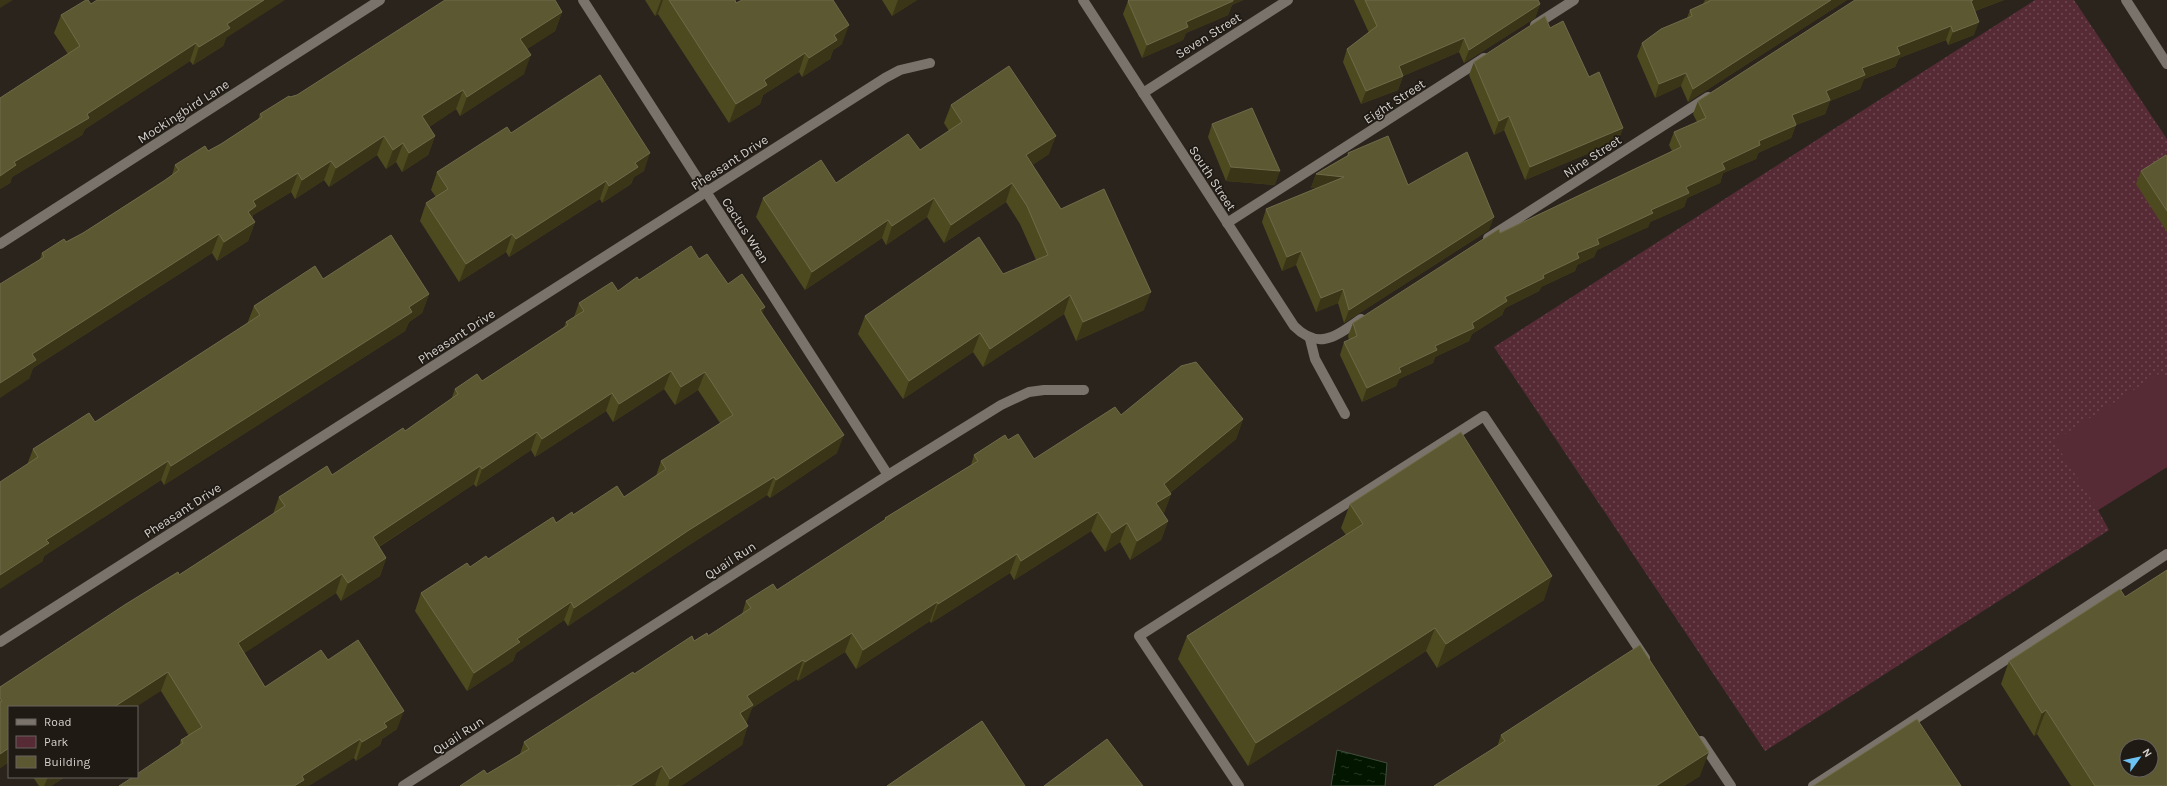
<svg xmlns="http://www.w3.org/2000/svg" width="2167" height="786" viewBox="0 0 2167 786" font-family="Karla,sans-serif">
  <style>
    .green { fill: url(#green-dots) }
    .pitch { fill: #572b36 }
    .water { fill: url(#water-ripples); stroke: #424e3d }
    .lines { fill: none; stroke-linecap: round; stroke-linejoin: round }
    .minor { stroke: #7a736b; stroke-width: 10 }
    .wall { fill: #4e4a1f }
    .shaded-wall { fill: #3a3516 }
    .building { fill: #5c5832; stroke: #6f6b4a; fill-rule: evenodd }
    .labels { text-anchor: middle; stroke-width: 3.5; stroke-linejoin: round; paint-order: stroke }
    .street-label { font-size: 13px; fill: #d4d0cc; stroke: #201a14 }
  </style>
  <defs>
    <pattern id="green-dots" width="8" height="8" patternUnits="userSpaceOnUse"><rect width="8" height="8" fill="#572b36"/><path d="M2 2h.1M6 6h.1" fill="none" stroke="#6e4952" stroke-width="1.8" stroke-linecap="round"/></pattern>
    <pattern id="water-ripples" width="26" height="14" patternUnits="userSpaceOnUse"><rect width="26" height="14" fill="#031700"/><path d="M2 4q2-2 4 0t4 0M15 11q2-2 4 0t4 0" fill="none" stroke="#273824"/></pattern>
  </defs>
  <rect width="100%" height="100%" fill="#2a241d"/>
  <!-- green -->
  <path class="green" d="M2035,0H2074L2167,139V467L2098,510L2109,530L1765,751L1494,347Z"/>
  <!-- pitch -->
  <path class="pitch" d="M2162,372L2167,380V467L2098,510L2054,441Z"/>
  <!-- water -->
  <path class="water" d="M1337,750L1387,763L1385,786H1331Z"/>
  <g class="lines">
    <!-- minor -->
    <g class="minor">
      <path d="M583,0L888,475"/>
      <path d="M1083,0L1294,326C1319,351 1336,336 1361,319"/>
      <path d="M2126,0L2167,64"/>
      <path d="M1535,25L1574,0"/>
      <path d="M1143,93L1288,0"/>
      <path d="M1227,223L1484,58"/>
      <path d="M1488,238L1708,97"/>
      <path d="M0,244L380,0"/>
      <path d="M1310,339L1315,359L1345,414"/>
      <path d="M0,642L885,78L900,70L930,63"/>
      <path d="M1701,741L1731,786"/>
      <path d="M403,786L888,475L1001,405L1029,392L1044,390H1084"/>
      <path d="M1239,786L1139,636L1484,416L1645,658"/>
      <path d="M1813,786L2167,554"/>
    </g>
  </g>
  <!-- wall -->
  <g class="wall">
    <path d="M645,0H735L736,3L842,44L833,50L830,59L802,77L799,72L763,95L760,104L729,123L658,14L655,16Z"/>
    <path d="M882,0H917L892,16Z"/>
    <path d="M1129,0H1243L1232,5L1228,15L1186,33L1183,40L1142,58L1123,14L1128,1Z"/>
    <path d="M1354,0H1538L1540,4L1535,18L1464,63L1459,52L1403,76L1398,90L1361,104L1343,62L1347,49L1369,33Z"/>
    <path d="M1705,0H1847L1688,102L1681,86L1655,98L1637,56L1642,43L1687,18L1690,10L1703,4Z"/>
    <path d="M1855,0H2004L1975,11L1974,35L1948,45L1946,40L1899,58L1895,67L1864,79L1860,89L1830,101L1825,114L1796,125L1791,138L1758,153L1756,159L1723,173L1720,183L1687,198L1684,207L1650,222L1648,227L1597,250L1594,257L1577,265L1575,271L1541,287L1539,291L1505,308L1502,315L1472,334L1469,341L1435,357L1433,363L1399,379L1396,386L1362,402L1340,355L1344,342L1349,340L1348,336L1353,323L1500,233L1672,151L1669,145L1674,132L1697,122L1693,114L1698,101Z"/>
    <path d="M91,4L226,38L223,46L193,65L190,61L85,129L82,135L12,177L10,183L0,189L68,54L54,33L61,15Z"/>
    <path d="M562,12L555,31L527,49L524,74L460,116L456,109L429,127L435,136L428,155L402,172L396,162L386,169L377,155L329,187L324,180L295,199L291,192L253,215L252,218L255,222L248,241L217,261L212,253L33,368L29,379L40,259L42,253L66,242L83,233L172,175L175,165L208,151L221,144L258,120L260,114L290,97Z"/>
    <path d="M1550,28L1589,77L1623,128L1618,141L1525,180L1504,130L1494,135L1469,75L1474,62Z"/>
    <path d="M951,105L1049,154L1032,165L1061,209L1144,310L1076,341L1064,314L983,367L973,352L903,399L858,334L865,316L1003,274L1036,260L1020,224L1006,202L944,243L927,217L886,245L882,238L805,290L756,217L763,198L836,183L920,150L949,131L944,123Z"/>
    <path d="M1212,124L1275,185L1226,181L1208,137Z"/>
    <path d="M511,133L644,171L634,177L631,184L602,203L600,199L509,257L506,252L459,282L420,221L426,203L436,197L431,190L437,172Z"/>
    <path d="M1348,153L1489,230L1344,323L1338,303L1316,312L1296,265L1282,271L1262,222L1266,209L1316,188H1311L1316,174L1347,156Z"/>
    <path d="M2167,157V232L2136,184L2141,171Z"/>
    <path d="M699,259L762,313L837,453L770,498L767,495L683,549L568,626L564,620L516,653L513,661L467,691L415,611L421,593L470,567L488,559L556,523L573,515L624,497L656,476L661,461L720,423L698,390L675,405L664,389L613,422L606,411L535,457L531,450L476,487L474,484L379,547L386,558L380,576L341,601L336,593L244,653L265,687L328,660L397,729L382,739L380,745L356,761L354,758L179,746L181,740L189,736L161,691L9,707V762L0,768V687L179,575L273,514L279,497L332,475L405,431L451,400L455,389L482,381L564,327L566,322L574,317L579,303L618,291L639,280Z"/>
    <path d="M323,279L429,294L422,313L409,322L405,331L164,485L161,480L44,556L42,562L27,465L33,449L95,422L247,324L254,306Z"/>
    <path d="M1121,415L1243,419L1236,439L1170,493L1171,494L1164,513H1163L1168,521L1161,540L1130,560L1120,542L1105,552L1091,531L1014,580L1010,573L931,623L930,621L856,669L845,652L798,681L797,679L752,708L746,723L742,745L681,786H656L655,785L654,786H460L487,774L520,754L524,742L634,674L694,641L708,636L742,614L746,601L777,590L884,521L885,518L971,465L974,455L1008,440L1034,459Z"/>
    <path d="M1350,504L1544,600L1437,668L1426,651L1248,766L1178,659L1187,636L1346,535L1341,528Z"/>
    <path d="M2009,661L2167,786H2071L2037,734L2034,736L2001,684Z"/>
    <path d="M1501,735L1700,776L1684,786H1434L1497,747Z"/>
    <path d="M33,777H65L51,786H39Z"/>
  </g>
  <!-- shaded-wall -->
  <g class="shaded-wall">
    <path d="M0,0H13L0,8Z"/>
    <path d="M264,0H285L226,38L223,46L193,65L199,47L227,24Z"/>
    <path d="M661,0H663L658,14L655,16Z"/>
    <path d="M898,0H917L892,16Z"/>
    <path d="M1228,0H1243L1232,5L1228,15L1186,33L1183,40L1142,58L1147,45L1186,22Z"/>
    <path d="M1831,0H1847L1688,102L1693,89Z"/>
    <path d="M1973,0H2004L1966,14L1971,1Z"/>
    <path d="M1540,4L1535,18L1464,63L1469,50Z"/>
    <path d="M562,12L555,31L513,58L520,39Z"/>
    <path d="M1979,22L1974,35L1948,45L1953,32Z"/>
    <path d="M849,25L842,44L833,50L830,59L802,77L809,58L834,35Z"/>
    <path d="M1951,26L1946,40L1899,58L1895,67L1864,79L1860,89L1830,101L1825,114L1796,125L1791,138L1758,153L1756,159L1723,173L1720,183L1687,198L1684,207L1650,222L1648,227L1597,250L1594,257L1577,265L1575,271L1541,287L1539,291L1505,308L1502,315L1472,334L1469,341L1435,357L1433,363L1399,379L1396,386L1362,402L1367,388L1399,368L1472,323L1505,297L1577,253L1597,239L1651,210L1722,163L1759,141L1792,115L1826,91L1897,47Z"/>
    <path d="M1464,38L1459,52L1394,80L1399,66Z"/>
    <path d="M196,43L190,61L85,129L82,135L12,177L10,183L0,189V176L14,162L87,114Z"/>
    <path d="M805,53L799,72L763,95L760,104L729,123L736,104L764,80Z"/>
    <path d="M531,55L524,74L460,116L467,97Z"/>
    <path d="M1686,73L1681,86L1655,98L1659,84Z"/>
    <path d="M1403,76L1398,90L1361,104L1366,91Z"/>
    <path d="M463,90L456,109L415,136L422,116Z"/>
    <path d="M1509,116L1504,130L1494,135L1499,121Z"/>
    <path d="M1623,128L1618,141L1525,180L1530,167Z"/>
    <path d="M384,136L377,155L329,187L336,168Z"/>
    <path d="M435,136L428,155L402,172L409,153Z"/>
    <path d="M1056,136L1049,154L1019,174L1026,155Z"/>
    <path d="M403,143L396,162L386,169L393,150Z"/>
    <path d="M650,153L644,171L634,177L631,184L602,203L609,186L635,163Z"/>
    <path d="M331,161L324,180L295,199L302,180Z"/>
    <path d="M1231,167L1280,171L1275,185L1226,181Z"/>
    <path d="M298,173L291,192L253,215L249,225L248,212L253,201Z"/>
    <path d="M1316,174L1344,177L1339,190L1311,188Z"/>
    <path d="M606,181L600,199L509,257L516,239Z"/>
    <path d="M1012,183L1006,202L944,243L951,225Z"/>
    <path d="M934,198L927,217L886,245L892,226Z"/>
    <path d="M1494,217L1489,230L1344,323L1349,310Z"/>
    <path d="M888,220L882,238L805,290L812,272Z"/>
    <path d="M255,222L248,241L217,261L224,242Z"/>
    <path d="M219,234L212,253L33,368L29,379L0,398V383L32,354Z"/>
    <path d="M512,234L506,252L459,282L466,264Z"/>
    <path d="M1301,251L1296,265L1282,271L1287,257Z"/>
    <path d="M1343,289L1338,303L1316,312L1321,298Z"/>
    <path d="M1151,292L1144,310L1076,341L1083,322Z"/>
    <path d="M429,294L422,313L409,322L405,331L164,485L171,466L409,307Z"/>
    <path d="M1070,295L1064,314L983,367L990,349Z"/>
    <path d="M765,307L758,325L760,310Z"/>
    <path d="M980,333L973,352L903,399L909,381Z"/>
    <path d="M671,371L664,389L613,422L619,404Z"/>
    <path d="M705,372L698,390L675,405L681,387Z"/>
    <path d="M612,393L606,411L535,457L542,439Z"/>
    <path d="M1243,419L1236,439L1160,501L1171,494L1164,513L1149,522L1164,484Z"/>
    <path d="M537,432L531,450L476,487L482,469Z"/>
    <path d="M844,435L837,453L770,498L776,480Z"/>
    <path d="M168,461L161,480L44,556L42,562L0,589V575L46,540Z"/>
    <path d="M480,466L474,484L366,555L373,537Z"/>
    <path d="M774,477L767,495L683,549L568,626L574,608L689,530Z"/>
    <path d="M1098,512L1091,531L1014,580L1021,561Z"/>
    <path d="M1168,521L1161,540L1130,560L1137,541Z"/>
    <path d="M1127,523L1120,542L1105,552L1112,533Z"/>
    <path d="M1017,554L1010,573L931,623L938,604Z"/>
    <path d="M386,558L380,576L341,601L348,583Z"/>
    <path d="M342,574L336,593L231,662L238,643Z"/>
    <path d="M1552,576L1544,600L1437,668L1446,644Z"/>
    <path d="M571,602L564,620L516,653L513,661L467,691L474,673L517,639Z"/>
    <path d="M937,602L930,621L856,669L863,650Z"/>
    <path d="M1435,628L1426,651L1248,766L1256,743Z"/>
    <path d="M852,633L845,652L798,681L805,662Z"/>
    <path d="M803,660L797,679L752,708L746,724L740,713L747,696Z"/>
    <path d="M168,672L161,691L136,707H114Z"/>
    <path d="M2046,710L2037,734L2034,736L2042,713Z"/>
    <path d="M404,711L397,729L382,739L380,745L356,761L362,742L384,723Z"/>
    <path d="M748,726L742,745L681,786H668L670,779Z"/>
    <path d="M360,739L354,758L309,786H294L302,776Z"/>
    <path d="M9,748V762L0,768V754Z"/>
    <path d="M1709,752L1700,776L1684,786H1656Z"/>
    <path d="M662,766L655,785L654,786H631Z"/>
    <path d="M48,777H65L51,786H44Z"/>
  </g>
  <!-- building -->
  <g class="building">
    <path d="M86,0H88L91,4L97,0H264L227,24L230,28L199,47L196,43L87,114L89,118L14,162L16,165L0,176V98L80,46L61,15Z"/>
    <path d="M445,0H555L562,12L520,39L531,55L467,97L463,90L422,116L435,136L409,153L403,143L393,150L384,136L336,168L331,161L302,180L298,173L253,201L256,206L248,212L255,222L224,242L219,234L32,354L36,360L0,383V284L44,257L42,253L64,239L66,242L83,233L164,181L179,170L175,165L205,146L208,151L221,144L262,117L260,114L289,96L290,97L297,95Z"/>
    <path d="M669,0H735L736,3L742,0H833L849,25L834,35L837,40L809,58L805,53L764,80L767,85L736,104Z"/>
    <path d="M1129,0H1233V1L1186,22L1188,27L1147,45L1128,1Z"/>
    <path d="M1365,0H1538L1540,4L1469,50L1464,38L1399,66L1403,76L1366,91L1347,49L1377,26Z"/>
    <path d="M1710,0H1831L1693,89L1686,73L1659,84L1642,43L1661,29L1692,16L1690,10L1710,1Z"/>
    <path d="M1855,0H1973L1971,1L1979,22L1953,32L1951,26L1897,47L1900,54L1862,68L1865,75L1826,91L1830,100L1792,115L1796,125L1759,141L1760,145L1722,163L1725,169L1686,187L1689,193L1651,210L1653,213L1597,239L1599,244L1577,253L1579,258L1543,275L1544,278L1505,297L1507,301L1472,323L1474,328L1435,346L1437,350L1399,368L1401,372L1367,388L1344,342L1357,336L1353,323L1499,229L1500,233L1681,147L1674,132L1706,118L1698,101Z"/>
    <path d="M1545,16L1550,28L1563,21L1589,77L1599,72L1623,128L1530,167L1509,116L1499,121L1474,62Z"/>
    <path d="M1009,66L1056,136L1026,155L1061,209L1104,189L1151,292L1083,322L1070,295L990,349L980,333L909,381L865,316L979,237L1003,274L1048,255L1027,206L1012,183L951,225L934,198L892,226L888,220L812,272L763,198L821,160L836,183L908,134L920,150L962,122L951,105Z"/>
    <path d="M600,75L650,153L635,163L638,167L609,186L606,181L516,239L512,234L466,264L426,203L448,189L437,172L507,127L511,133Z"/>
    <path d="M1252,108L1280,171L1231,167L1212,124Z"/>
    <path d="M1388,136L1408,185L1467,152L1494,217L1349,310L1343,289L1321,298L1301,251L1287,257L1266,209L1344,177L1316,174L1349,155L1348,153Z"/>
    <path d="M2166,155L2167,157V211L2141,171Z"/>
    <path d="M391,235L429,294L409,307L412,312L171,466L168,461L46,540L49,543L0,575V482L38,457L33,449L89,413L95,422L260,315L254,306L315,266L323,279Z"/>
    <path d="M691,246L699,259L707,254L728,284L742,274L765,307L760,310L844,435L776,480L774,477L689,530L574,608L571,602L517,639L520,642L474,673L421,593L467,563L470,567L486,556L488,559L553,517L556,523L572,512L573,515L617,486L624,497L666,469L661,461L733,415L705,372L681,387L671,371L619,404L612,393L542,439L537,432L482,469L480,466L373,537L386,558L348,583L342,574L238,643L265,687L321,650L328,660L358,640L404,711L384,723L387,727L362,742L360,739L302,776L304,780L294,786H119L133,777H137V774L183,743L181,740L202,727L168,672L114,707H9V748L0,754V702L2,701L0,698V687L126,604L178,572L179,575L285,506L279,497L327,466L332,475L403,428L405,431L458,394L455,389L477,374L482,381L568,325L566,322L584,311L579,303L612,282L618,291L637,277L639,280Z"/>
    <path d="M1196,362L1243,419L1164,484L1171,494L1156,503L1168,521L1137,541L1127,523L1112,533L1098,512L1021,561L1017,554L938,604L937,602L863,650L852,633L805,662L803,660L747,696L753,705L740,713L748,726L670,779L662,766L631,786H620L619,785L616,786H460L484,770L487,774L529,749L524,742L633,672L634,674L692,636L694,641L707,633L708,636L751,608L746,601L773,584L777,590L886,519L885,518L978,461L974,455L1005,435L1008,440L1018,434L1034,459L1115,407L1121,415L1181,366Z"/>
    <path d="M1461,432L1552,576L1446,644L1435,628L1256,743L1187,636L1363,524L1350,504Z"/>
    <path d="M2167,570V786H2095L2046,710L2042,713L2009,661L2120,589L2125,597ZM2127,746H2151V770H2127Z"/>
    <path d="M1640,645L1709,752L1656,786H1434L1505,741L1501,735Z"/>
    <path d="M1917,719L1961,786H1813Z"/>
    <path d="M982,721L1025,786H887Z"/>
    <path d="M1107,739L1143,786H1044Z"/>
  </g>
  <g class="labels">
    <!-- street labels -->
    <g class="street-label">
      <text transform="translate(1208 35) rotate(-32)" y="5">Seven Street</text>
      <text transform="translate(1394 101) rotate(-33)" y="5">Eight Street</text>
      <text transform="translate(183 111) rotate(-33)" y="5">Mockingbird Lane</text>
      <text transform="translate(1592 156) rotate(-33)" y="5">Nine Street</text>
      <text transform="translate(729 162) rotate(-33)" y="5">Pheasant Drive</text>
      <text transform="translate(1213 178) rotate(57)" y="5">South Street</text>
      <text transform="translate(746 230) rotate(57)" y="5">Cactus Wren</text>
      <text transform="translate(456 336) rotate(-33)" y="5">Pheasant Drive</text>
      <text transform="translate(182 510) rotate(-33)" y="5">Pheasant Drive</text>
      <text transform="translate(730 560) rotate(-33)" y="5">Quail Run</text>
      <text transform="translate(458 735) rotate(-33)" y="5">Quail Run</text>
    </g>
  </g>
  <!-- legend -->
  <rect x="8" y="706" width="130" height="72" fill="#201a14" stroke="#68635e"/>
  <rect x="16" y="719" width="20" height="6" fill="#7a736b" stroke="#68635e"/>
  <text x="44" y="726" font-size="12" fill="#d4d0cc">Road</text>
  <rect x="16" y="736" width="20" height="12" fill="#572b36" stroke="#68635e"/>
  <text x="44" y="746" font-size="12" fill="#d4d0cc">Park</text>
  <rect x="16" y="756" width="20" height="12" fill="#5c5832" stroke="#68635e"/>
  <text x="44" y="766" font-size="12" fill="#d4d0cc">Building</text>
  <!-- north arrow -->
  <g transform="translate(2139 758) rotate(57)"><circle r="19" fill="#201a14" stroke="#68635e"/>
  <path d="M0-3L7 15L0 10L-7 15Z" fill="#6cc2f3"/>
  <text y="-6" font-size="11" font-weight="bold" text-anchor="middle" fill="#d4d0cc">N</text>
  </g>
</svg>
